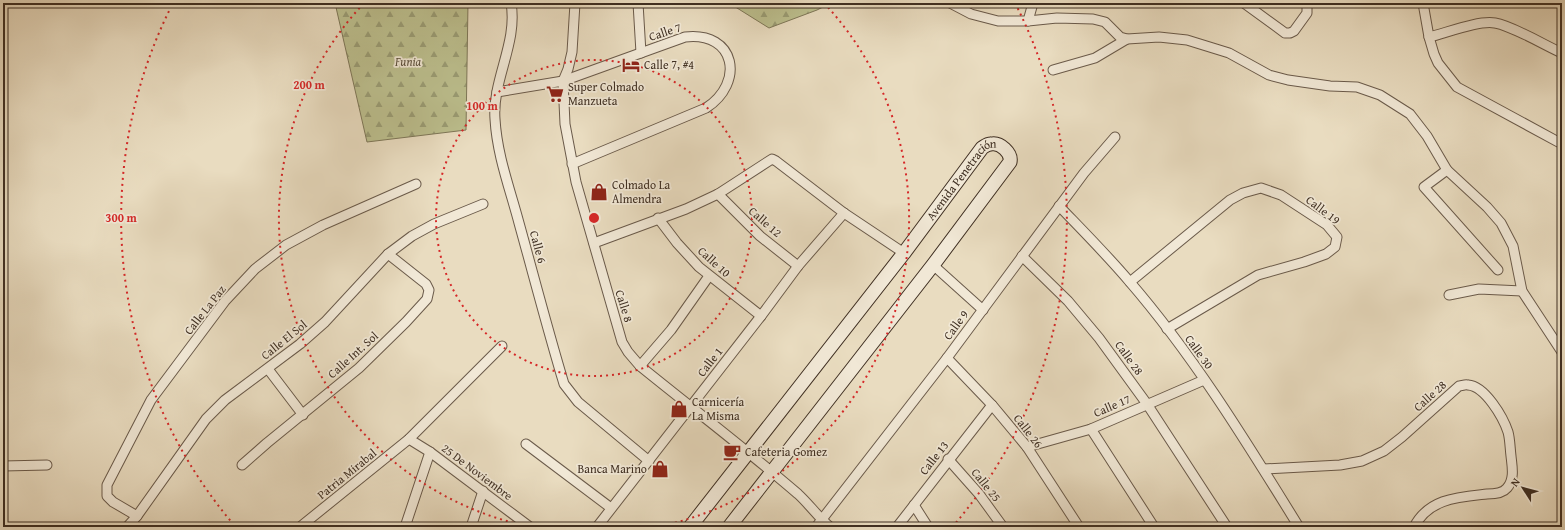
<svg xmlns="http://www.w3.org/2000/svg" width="1565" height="530" viewBox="0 0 1565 530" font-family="'Gentium Book Plus',serif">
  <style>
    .forest { fill: url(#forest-firs); stroke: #7e7758 }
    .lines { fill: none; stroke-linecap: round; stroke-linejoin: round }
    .street-casing { stroke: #6a5a4a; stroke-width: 11 }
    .secondary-casing { stroke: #3f2f22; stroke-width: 15 }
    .street { stroke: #f1e8d6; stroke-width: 9 }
    .secondary { stroke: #f1e8d6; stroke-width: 13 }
    .ring { fill: none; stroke: #d62828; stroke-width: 2; stroke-dasharray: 2 4 }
    .labels { text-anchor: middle; stroke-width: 3.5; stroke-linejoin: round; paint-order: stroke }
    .street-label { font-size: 12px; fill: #3f2f22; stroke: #f1e8d6 }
    .park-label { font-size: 12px; font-style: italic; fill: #584c38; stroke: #f1e8d6 }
    .poi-label { font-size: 12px; fill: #3f2f22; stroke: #f1e8d6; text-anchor: start }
    .centre { fill: #d62828; stroke: #f1e8d6; stroke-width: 2 }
    .ring-label { font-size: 12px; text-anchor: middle; font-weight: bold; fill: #d62828; stroke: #f1e8d6; stroke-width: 3.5; stroke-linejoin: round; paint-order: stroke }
  </style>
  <defs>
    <pattern id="forest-firs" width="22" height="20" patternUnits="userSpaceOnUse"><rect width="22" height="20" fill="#bcbf8e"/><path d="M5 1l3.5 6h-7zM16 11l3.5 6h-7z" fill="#9a9c74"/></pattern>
  </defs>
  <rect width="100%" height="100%" fill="#e9dcc0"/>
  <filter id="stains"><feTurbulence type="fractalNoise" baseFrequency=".005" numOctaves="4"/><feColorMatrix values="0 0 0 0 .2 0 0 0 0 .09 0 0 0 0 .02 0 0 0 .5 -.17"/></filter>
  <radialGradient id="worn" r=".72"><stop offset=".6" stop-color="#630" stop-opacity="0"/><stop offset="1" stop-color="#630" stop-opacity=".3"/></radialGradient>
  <!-- forest -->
  <g class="forest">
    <path d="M335,3H468L466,130L367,142Z"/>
    <path d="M729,3H831L817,10L769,28Z"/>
  </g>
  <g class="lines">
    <!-- street casing -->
    <g class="street-casing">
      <g id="street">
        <path d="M511,3C518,43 492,80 495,119C497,155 510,189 519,223C534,277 548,331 564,384L578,402L649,461"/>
        <path d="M575,3L572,52L568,69L563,81L565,124L576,182L622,342L628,352L640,366C693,409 747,450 798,494C809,504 818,517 830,527"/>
        <path d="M638,3L641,53"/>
        <path d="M950,3L971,14L998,21H1028L1057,18L1093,19L1105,22L1120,37L1127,39L1159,37L1187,40L1229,53L1269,75L1288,80L1330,86L1357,87L1380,95L1410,114L1427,136L1447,170L1487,207L1501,223L1513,246L1522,291L1562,352"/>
        <path d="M1244,3L1285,33H1290L1294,31L1307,13V3"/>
        <path d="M1423,3L1429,37L1434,54L1438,63L1457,87L1562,144"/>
        <path d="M1028,21L1033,3"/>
        <path d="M1429,37C1446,33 1479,20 1495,23C1513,26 1544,45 1562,53"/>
        <path d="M1053,70L1095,58L1127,39"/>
        <path d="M497,92L563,81L685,37C736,31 745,83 706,108L572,164"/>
        <path d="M1447,170L1424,187L1498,270"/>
        <path d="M718,194L760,236L798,266"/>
        <path d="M1059,206C1083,231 1107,255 1129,281C1194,356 1247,443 1299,527"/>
        <path d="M658,218L677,243L699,267L761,316"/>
        <path d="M594,243L686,209L718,194L772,159L776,161L844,213L904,253"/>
        <path d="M1022,256L1068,301L1099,338L1147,404L1227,527"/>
        <path d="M933,265L983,310"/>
        <path d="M1130,282L1230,200L1243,193L1261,188L1281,195L1327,225L1337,237L1335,247L1326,254L1304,262L1258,275L1167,329"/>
        <path d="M1449,295L1479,289L1522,291"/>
        <path d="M947,358L992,405L1027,447L1079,527"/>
        <path d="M640,366L671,330L709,276"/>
        <path d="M268,369L303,415"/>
        <path d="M1091,429L1154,527"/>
        <path d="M409,439L430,452L530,527"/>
        <path d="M526,444L611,508"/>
        <path d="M1027,447L1091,429L1204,380"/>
        <path d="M948,459L979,494L1003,527"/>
        <path d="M242,465L267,443L359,368L406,322L427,299L429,290L426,284L388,254"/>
        <path d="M3,466L47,465"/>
        <path d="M1264,469L1340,465L1362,461L1384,451L1402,437L1459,386C1462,386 1465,384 1468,385C1485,386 1503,417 1508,432C1510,439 1510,448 1511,456C1512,466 1515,479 1507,488C1503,493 1494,494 1487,494C1459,497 1429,498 1414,527"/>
        <path d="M914,505L928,527"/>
        <path d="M137,516L113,502L107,496V485L151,400L225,301L255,269L286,245L323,225L416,184"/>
        <path d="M127,527L137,516L206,419L225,400L300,344L325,322L388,254L412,236L434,224L483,204"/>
        <path d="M300,527L409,439L502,346"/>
        <path d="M405,527L430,452"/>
        <path d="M471,527L483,491"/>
        <path d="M597,527L761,316L798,266L844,213"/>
        <path d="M816,527L947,358L1084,173L1115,137"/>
        <path d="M897,527L992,405"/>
      </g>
    </g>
    <!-- secondary casing -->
    <g class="secondary-casing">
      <g id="secondary">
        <path id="s1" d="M690,527L904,253L982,148C985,146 987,144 991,144C1000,142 1012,153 1010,162L933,265L729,527"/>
      </g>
    </g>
    <!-- street -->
    <use href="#street" class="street"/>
    <!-- secondary -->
    <use href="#secondary" class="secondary"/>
  </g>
  <!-- distance rings -->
  <g class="ring">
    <circle cx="594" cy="218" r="158"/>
    <path d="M531 527A315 315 0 0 1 364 3M824 3A315 315 0 0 1 657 527"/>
    <path d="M234 525A473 473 0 0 1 173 3M1015 3A473 473 0 0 1 954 525"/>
  </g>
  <!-- icons -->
  <defs>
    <g id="hotel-bare" transform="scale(1.38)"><path d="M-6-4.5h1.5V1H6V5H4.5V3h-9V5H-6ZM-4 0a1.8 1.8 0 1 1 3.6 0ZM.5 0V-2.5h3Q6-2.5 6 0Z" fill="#8f2418" stroke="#f1e8d6" stroke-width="2.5" paint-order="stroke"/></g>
    <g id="supermarket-bare" transform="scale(1.38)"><path d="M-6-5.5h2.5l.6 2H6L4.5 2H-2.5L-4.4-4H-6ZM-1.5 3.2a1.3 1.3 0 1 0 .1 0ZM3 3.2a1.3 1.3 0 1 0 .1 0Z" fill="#8f2418" stroke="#f1e8d6" stroke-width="2.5" paint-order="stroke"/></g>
    <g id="shop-bare" transform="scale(1.38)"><path d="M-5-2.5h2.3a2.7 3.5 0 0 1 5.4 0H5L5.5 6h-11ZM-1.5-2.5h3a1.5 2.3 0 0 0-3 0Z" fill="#8f2418" stroke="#f1e8d6" stroke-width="2.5" paint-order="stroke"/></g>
    <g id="cafe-bare" transform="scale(1.38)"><path d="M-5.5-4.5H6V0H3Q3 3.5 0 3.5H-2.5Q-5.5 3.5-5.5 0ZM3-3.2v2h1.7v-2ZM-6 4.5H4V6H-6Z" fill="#8f2418" stroke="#f1e8d6" stroke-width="2.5" paint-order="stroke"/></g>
  </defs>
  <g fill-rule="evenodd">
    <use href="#hotel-bare" x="631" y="65"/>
    <use href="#supermarket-bare" x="555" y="94"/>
    <use href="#shop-bare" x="599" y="192"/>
    <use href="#shop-bare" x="679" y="409"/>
    <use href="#cafe-bare" x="732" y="452"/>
    <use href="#shop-bare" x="660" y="469"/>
  </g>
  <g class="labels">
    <!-- street labels -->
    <g class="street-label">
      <text transform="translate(665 32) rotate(-18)" y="4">Calle 7</text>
      <text dy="4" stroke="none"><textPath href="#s1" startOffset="442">Avenida Penetración</textPath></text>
      <text transform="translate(1323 210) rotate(37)" y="4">Calle 19</text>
      <text transform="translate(765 222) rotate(41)" y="4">Calle 12</text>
      <text transform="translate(538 247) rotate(75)" y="4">Calle 6</text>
      <text transform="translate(714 262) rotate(42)" y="4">Calle 10</text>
      <text transform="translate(624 306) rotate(73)" y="4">Calle 8</text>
      <text transform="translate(205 310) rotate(-52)" y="4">Calle La Paz</text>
      <text transform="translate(956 325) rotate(-54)" y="4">Calle 9</text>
      <text transform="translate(284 340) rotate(-39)" y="4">Calle El Sol</text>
      <text transform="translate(1199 352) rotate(54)" y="4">Calle 30</text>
      <text transform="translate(353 355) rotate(-42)" y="4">Calle Int. Sol</text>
      <text transform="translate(1129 358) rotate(54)" y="4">Calle 28</text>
      <text transform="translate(710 362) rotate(-52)" y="4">Calle 1</text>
      <text transform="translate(1430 396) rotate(-42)" y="4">Calle 28</text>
      <text transform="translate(1112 406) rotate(-23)" y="4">Calle 17</text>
      <text transform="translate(1028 431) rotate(52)" y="4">Calle 26</text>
      <text transform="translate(934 458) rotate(-52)" y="4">Calle 13</text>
      <text transform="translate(477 472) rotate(37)" y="4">25 De Noviembre</text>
      <text transform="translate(347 474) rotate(-39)" y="4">Patria Mirabal</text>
      <text transform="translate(986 485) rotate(51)" y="4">Calle 25</text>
    </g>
    <!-- park labels -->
    <g class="park-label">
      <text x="408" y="66">Funia</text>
    </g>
    <!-- poi labels -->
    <g class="poi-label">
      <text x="644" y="69">Calle 7, #4</text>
      <text x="568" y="91">Super Colmado<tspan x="568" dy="14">Manzueta</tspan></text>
      <text x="612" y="189">Colmado La<tspan x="612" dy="14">Almendra</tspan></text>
      <text x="692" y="406">Carnicería<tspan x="692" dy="14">La Misma</tspan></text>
      <text x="745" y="456">Cafeteria Gomez</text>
      <text x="647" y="473" text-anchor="end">Banca Marino</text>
    </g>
  </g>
  <circle cx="594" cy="218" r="6" class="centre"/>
  <g class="ring-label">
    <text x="309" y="89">200 m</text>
    <text x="482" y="110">100 m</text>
    <text x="121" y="222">300 m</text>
  </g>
  <!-- margin -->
  <rect width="1565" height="530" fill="none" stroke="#e9dcc0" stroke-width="16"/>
  <rect x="4" y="4" width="1557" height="522" fill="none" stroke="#3f2f22" stroke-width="2"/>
  <rect x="8" y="8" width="1549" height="514" fill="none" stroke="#3f2f22"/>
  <!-- north arrow -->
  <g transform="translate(1523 488) rotate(306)" stroke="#f1e8d6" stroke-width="3" paint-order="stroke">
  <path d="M0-3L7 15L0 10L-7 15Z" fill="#3f2f22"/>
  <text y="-6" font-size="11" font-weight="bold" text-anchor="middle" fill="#3f2f22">N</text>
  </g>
  <rect width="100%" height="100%" filter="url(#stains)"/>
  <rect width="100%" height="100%" fill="url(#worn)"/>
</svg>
